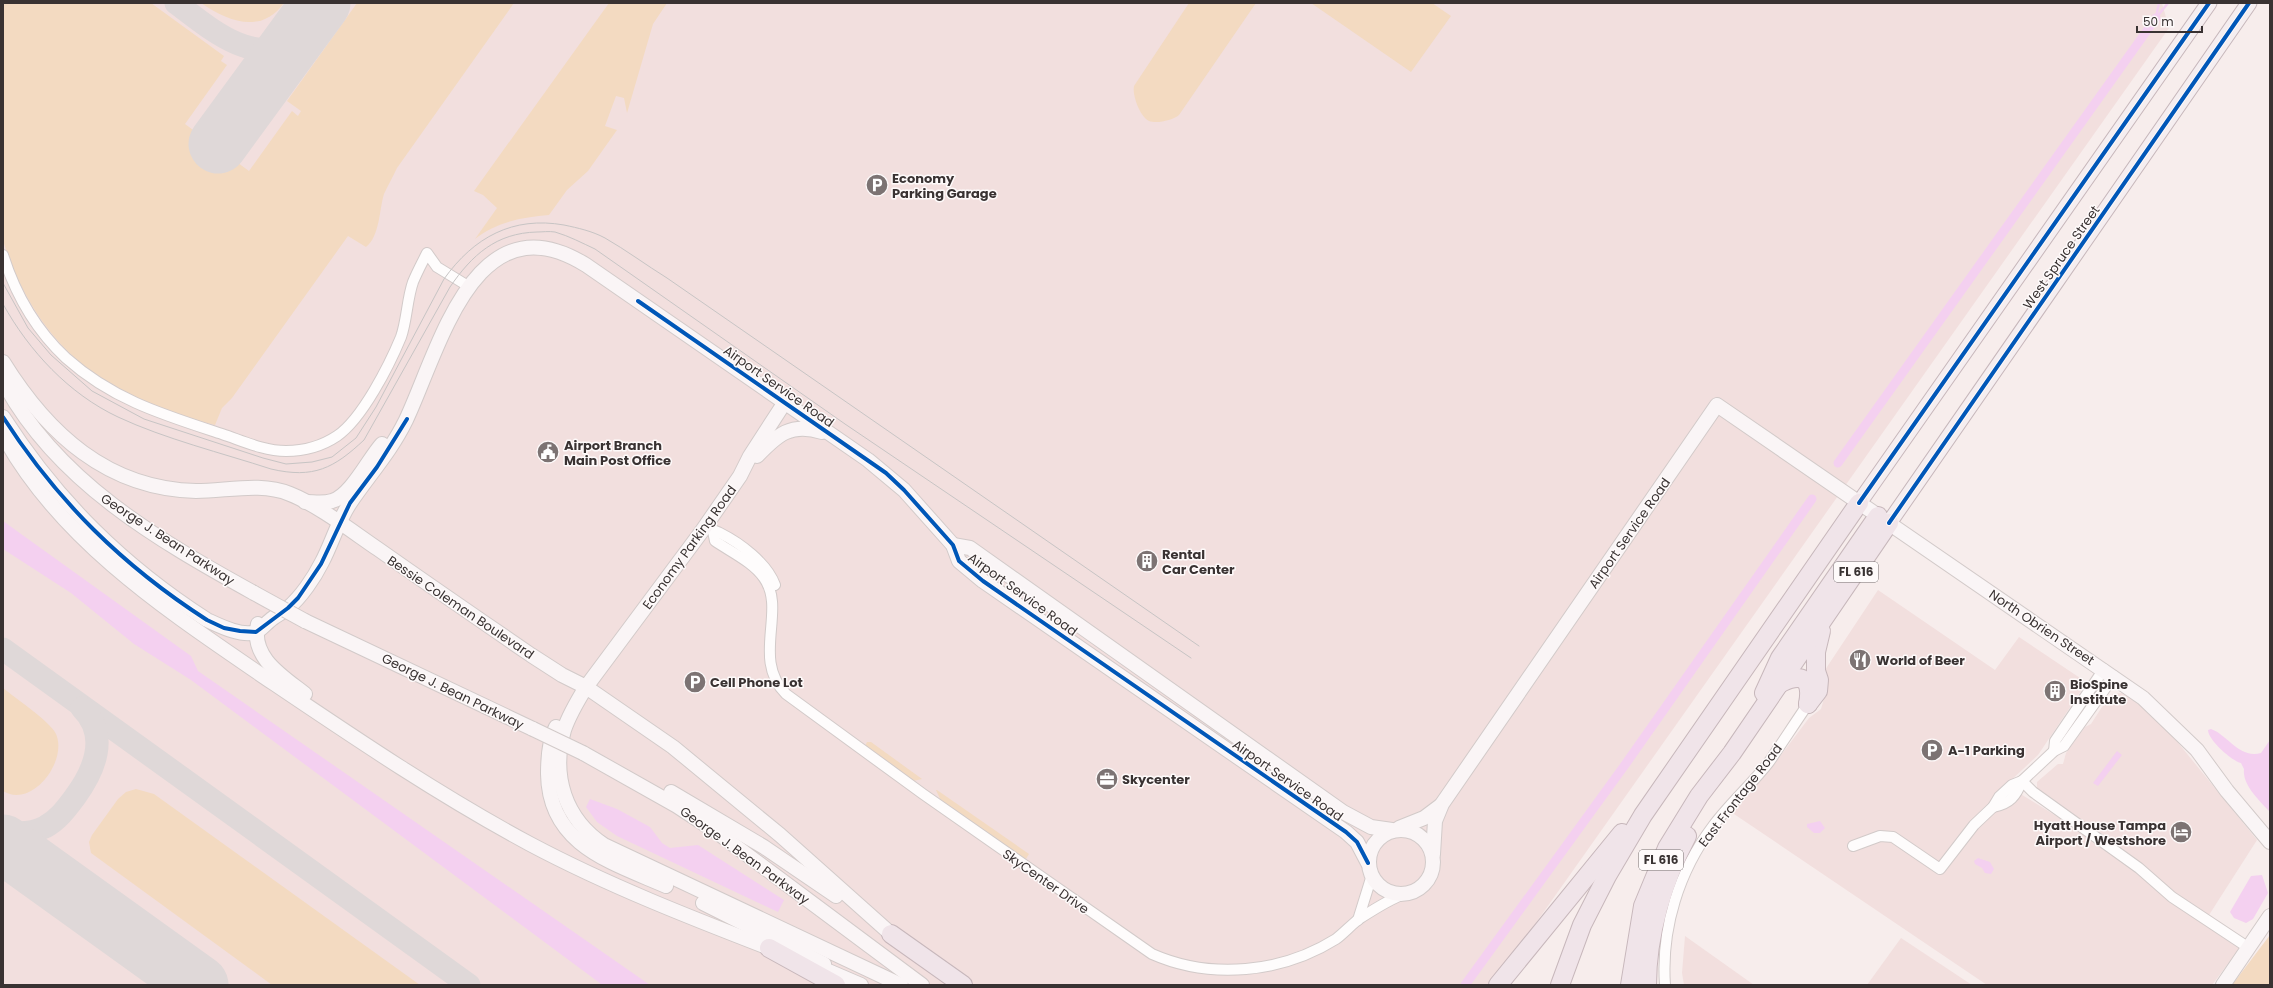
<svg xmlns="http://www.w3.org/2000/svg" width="2273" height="988" viewBox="0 0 2273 988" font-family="Poppins,sans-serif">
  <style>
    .built { fill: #f2dfde }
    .green { fill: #f3dac1 }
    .water { fill: #f4d0f0 }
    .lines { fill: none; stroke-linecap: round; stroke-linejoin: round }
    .stream { stroke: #f4d0f0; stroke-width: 2.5 }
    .canal { stroke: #f4d0f0; stroke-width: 9 }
    .taxiway { stroke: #dfd8d8; stroke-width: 23 }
    .runway { stroke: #dfd8d8; stroke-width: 59 }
    .street-casing { stroke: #d2cac9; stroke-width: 12 }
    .secondary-casing { stroke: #d2cac9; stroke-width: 16 }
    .primary-casing { stroke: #c7b7bb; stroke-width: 17 }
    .highway-casing { stroke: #c7b7bb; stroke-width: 20 }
    .street { stroke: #fefcfc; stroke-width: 10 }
    .secondary { stroke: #faf5f6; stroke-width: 14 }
    .primary { stroke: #f5eef0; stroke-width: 15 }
    .highway { stroke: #f0e4e9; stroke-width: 18 }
    .tram { stroke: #c7c4c4; stroke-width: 1 }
    .secondary-bridge-casing { stroke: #d2cac9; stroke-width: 16; stroke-linecap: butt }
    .secondary-bridge { stroke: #faf5f6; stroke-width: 14 }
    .cycleway-casing { stroke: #fefafa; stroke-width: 6 }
    .cycleway { stroke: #0057b8; stroke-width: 4 }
    .labels { text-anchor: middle; stroke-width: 3; stroke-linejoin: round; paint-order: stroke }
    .shield { fill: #fefafa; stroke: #746e6e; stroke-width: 1 }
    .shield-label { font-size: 12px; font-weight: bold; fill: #393232 }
    .poi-label { font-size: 13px; font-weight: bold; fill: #393232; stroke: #fefafa; text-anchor: start }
    .street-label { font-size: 13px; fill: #393232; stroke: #fefafa }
  </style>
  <rect width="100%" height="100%" fill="#f7edec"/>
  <!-- built -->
  <g class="built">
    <path d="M3,3H2162L2169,28L1492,985H3Z"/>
    <path d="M1878,590L1995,670L2019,637L2083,680V688L2038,755L2006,785L2079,830L2138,874L2169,901L2237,946L2239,949L2212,985H1987L1731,812L1766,775L1809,718L1821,709L1827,688L1823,673Z"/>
    <path d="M2122,693L2136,701L2175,739L2257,840L2209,915L2161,883L2108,839L2037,790V782L2058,764H2063L2066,753L2085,727L2091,724L2102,707L2113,698L2112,694Z"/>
    <path d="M1685,936L1754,985H1684L1682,973Z"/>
    <path d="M1901,938L1972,985H1867Z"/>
  </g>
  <!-- green -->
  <g class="green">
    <path d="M3,3H151L224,56L221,61L227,65L185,124L249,171L292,111L298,116L301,111L287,101L357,3H514L397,168C393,177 388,185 384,194C379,210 380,236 366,247L348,236L232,398L222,408L215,425C107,399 39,350 3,241Z"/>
    <path d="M201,3H284C261,35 227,21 201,3Z"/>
    <path d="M609,3H667L653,24L627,113L624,98L616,96L605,126L617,130L588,171L567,190L549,215C523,217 496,222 475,239L497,208L483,195L474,191Z"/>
    <path d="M1189,3H1256L1179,115C1173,120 1157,124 1149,121C1140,117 1132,95 1134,86Z"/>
    <path d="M1311,3H1432L1451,16L1411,72Z"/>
    <path d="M3,688C15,698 51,722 56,734C68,761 32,809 3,791Z"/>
    <path d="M867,742H871L922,779L913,781L865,746Z"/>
    <path d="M136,789L154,794L420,985H272L91,853L89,842L92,835L118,799L126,792Z"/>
    <path d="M936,790H937L1029,854L1026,859L1016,853L941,801Z"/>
    <path d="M2270,935V985H2232Z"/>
  </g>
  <!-- water -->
  <g class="water">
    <path d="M3,521L191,656L198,671L650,985H602L597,981L191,680L134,644L71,593L3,549Z"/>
    <path d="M2211,729C2228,735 2239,759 2261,753L2270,740V812C2260,801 2242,785 2244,769L2241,763C2232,761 2208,740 2208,730Z"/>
    <path d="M2117,751L2122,755L2098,786L2093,783Z"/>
    <path d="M590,799L617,809L650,827L662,843L670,848L698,845L784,900L778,912L617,836L597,822L586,807Z"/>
    <path d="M1820,821L1825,828L1820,833H1814L1807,827V824Z"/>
    <path d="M1978,858L1990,862L1994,869L1991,874L1985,873L1982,868L1975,864L1974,861Z"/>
    <path d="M2262,875L2268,893L2253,919L2246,923L2234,918L2230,912L2251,876Z"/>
  </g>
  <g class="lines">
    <!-- stream -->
    <g class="stream">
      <path d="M2156,17L2159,3"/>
      <path d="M2156,18L2168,3"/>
    </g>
    <!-- canal -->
    <g class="canal">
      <path d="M1838,463L2156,18"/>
      <path d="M1465,985L1627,762L1812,499"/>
    </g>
    <!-- taxiway -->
    <g class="taxiway">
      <path d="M176,3C207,26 252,67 293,42"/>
      <path d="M3,649L469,985"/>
      <path d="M3,831C18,834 31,834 45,827C58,820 66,809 75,797C94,771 110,736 82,708"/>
    </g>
    <!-- runway -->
    <g class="runway">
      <path d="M218,144L321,3"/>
      <path d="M3,844L199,985"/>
    </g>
    <!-- street casing -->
    <g class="street-casing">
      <g id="street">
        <path d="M3,255C15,293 36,330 66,358C113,400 164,415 222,434C243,441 264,451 286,451C303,451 322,446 337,436C362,419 389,366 401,337C407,320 407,299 413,282C417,272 422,263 427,253L437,267L468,286"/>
        <path d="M709,528C712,530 716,531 720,533C740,543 767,563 775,585"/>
        <path d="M713,531L715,541C731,552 753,562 764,578C787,610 751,659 786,694L923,794L1152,954C1211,980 1282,973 1336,939C1344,933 1351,925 1359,919C1373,910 1388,900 1404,894"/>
        <path d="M2054,751L2055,741L2104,669"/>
        <path d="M2022,781L2033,792L2139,868L2172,897L2249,948"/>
        <path d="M1993,807C2010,804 2016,796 2022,781"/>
        <path d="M1853,846L1880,836L1893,837L1940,869L1974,825L1993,807L1999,797L2012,785L2022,781L2054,751L2064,746L2114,676"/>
        <path d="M1358,920L1372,875"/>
        <path d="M1665,985C1661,928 1679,871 1713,826C1730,803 1752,784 1769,762C1782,743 1795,723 1808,704"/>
      </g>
    </g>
    <!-- secondary casing -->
    <g class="secondary-casing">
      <g id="secondary">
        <path d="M3,362C47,433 107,489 196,491C227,491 261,482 290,494C318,505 353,532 378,549C429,585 480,620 531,655L562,675L586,687L673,747L780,835L891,934"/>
        <path d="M3,381C56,481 158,540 254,593"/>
        <path d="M785,402L750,456L740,476L702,531L586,687C578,700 569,715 564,730C551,776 565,819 604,845L901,985"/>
        <path d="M3,417C57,501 123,566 207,620C220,626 242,637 256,632C262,629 267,622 273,618C277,615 283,612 288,608C301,597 314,578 322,562C332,543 338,521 350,503C369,475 391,451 406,420C440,348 475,196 586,265L868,460L904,490L953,545L959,561L983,581L1346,832L1357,842L1368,863"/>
        <path d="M3,435C59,538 162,607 257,672C346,732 435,793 530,844C609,886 694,919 777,951"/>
        <path d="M757,456C777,435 791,422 822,432"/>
        <path d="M305,502C314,502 323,504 332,501C351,496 369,458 382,444"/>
        <path d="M953,545L970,548L1343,812L1371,827L1392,830"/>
        <path d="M305,621L533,729"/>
        <path d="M258,624C250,657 282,676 305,694"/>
        <path d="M556,727C549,740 548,759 548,774C549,845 611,862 666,886"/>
        <path d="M583,753L677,806L718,833L922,985"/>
        <path d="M671,792L764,847L836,896"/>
        <path d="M1399,828L1424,818L1440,806"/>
        <circle cx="1401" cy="862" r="32"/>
        <path d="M1433,854L1435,821L1442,804L1717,405L2143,698L2197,750L2227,791L2270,842"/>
        <path d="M703,903L824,964"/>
        <path d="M812,964L861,985"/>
        <path d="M2223,985L2270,916"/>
      </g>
    </g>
    <!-- primary casing -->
    <g class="primary-casing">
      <g id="primary">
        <path d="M1859,503L2209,3"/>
        <path d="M1889,523L2249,3"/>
      </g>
    </g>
    <!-- highway casing -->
    <g class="highway-casing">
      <g id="highway">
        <path d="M1779,684C1801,672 1813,678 1808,704"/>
        <path d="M1764,693L1780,658L1878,516"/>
        <path d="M1808,704L1818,691L1819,680L1816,671V652L1821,631"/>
        <path d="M891,934L963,985"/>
        <path d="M769,948L836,985"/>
        <path d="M1498,985L1622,833"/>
        <path d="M1560,985L1582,925L1607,876L1643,815L1859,503"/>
        <path d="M1630,985L1643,906L1667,848L1699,796L1732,753L1889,523"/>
        <path d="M1647,985C1647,934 1663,881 1687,836"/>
      </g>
    </g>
    <!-- street -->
    <use href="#street" class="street"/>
    <!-- secondary -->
    <use href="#secondary" class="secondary"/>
    <!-- primary -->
    <use href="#primary" class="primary"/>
    <!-- highway -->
    <use href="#highway" class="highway"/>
    <!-- tram -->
    <g class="tram">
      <path d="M3,283L28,328L51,355L92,391L144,419L263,458L286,464L312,462L332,457L356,438L376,407L444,279C474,237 513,216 564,225C578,228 592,231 605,238C626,250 646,265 667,278L1199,646"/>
      <path d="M3,304C29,351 69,394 118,417C165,439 222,453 271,469C314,479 334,468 364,440L450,287C472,255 496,233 537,232C542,232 549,231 555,232C569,236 582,243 595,249L845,424L1191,658"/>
    </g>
    <!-- secondary-bridge casing -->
    <g class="secondary-bridge-casing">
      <g id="secondary-bridge">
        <path d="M254,593L305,621"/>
        <path d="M533,729L583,753"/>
      </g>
    </g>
    <!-- secondary-bridge -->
    <use href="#secondary-bridge" class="secondary-bridge"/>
    <!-- cycleway casing -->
    <g class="cycleway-casing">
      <g id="cycleway">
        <path d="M638,301L886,473L904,490L953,545L959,561L983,581L1346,832L1357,842L1368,863"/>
        <path d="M3,417C57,501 123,566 207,620L224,628L240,631L256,632L288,608L298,598L321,564L350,503L377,467L407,419"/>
        <path d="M1859,503L2209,3"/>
        <path d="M1889,523L2249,3"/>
      </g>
    </g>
    <!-- cycleway -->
    <use href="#cycleway" class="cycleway"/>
  </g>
  <!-- icons -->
  <defs>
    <g id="parking-disc" transform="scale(1.15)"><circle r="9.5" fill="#7c7373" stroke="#fefafa"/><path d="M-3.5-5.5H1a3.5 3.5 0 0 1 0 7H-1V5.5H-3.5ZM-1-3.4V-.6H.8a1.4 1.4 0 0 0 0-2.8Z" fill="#fff"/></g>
    <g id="civic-disc" transform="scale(1.15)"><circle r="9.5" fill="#7c7373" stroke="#fefafa"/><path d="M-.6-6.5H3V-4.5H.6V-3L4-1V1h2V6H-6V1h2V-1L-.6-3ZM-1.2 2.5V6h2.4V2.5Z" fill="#fff"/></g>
    <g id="building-disc" transform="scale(1.15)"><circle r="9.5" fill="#7c7373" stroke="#fefafa"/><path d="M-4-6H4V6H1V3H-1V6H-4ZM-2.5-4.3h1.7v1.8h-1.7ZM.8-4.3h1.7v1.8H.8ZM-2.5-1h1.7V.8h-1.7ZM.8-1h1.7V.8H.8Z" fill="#fff"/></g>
    <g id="restaurant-disc" transform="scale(1.15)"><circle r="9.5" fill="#7c7373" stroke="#fefafa"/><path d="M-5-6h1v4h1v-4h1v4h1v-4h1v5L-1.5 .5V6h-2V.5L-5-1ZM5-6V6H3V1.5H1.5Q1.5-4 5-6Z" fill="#fff"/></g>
    <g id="office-disc" transform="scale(1.15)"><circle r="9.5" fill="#7c7373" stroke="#fefafa"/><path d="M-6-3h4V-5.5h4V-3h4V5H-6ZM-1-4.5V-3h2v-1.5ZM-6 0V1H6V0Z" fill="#fff"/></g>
    <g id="hotel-disc" transform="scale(1.15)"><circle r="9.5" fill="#7c7373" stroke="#fefafa"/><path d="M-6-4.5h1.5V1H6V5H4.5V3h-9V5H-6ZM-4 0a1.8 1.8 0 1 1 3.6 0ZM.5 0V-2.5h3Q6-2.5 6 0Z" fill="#fff"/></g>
  </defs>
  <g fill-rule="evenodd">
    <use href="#parking-disc" x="877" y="185"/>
    <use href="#civic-disc" x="548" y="452"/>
    <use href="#building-disc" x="1147" y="561"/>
    <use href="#restaurant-disc" x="1860" y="660"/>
    <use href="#parking-disc" x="695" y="682"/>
    <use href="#building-disc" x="2055" y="691"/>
    <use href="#parking-disc" x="1932" y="750"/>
    <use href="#office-disc" x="1107" y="779"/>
    <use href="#hotel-disc" x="2181" y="832"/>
  </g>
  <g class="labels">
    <!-- shield labels -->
    <g class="shield">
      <rect x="1834" y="562" width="44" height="20" rx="3"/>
      <rect x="1639" y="850" width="44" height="20" rx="3"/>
    </g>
    <g class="shield-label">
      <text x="1856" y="576">FL 616</text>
      <text x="1661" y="864">FL 616</text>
    </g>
    <!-- poi labels -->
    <g class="poi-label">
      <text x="892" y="183">Economy<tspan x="892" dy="15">Parking Garage</tspan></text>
      <text x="564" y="450">Airport Branch<tspan x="564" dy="15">Main Post Office</tspan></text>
      <text x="1162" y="559">Rental<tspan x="1162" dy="15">Car Center</tspan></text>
      <text x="1876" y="665">World of Beer</text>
      <text x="710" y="687">Cell Phone Lot</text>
      <text x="2070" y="689">BioSpine<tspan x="2070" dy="15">Institute</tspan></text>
      <text x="1948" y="755">A-1 Parking</text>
      <text x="1122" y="784">Skycenter</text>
      <text x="2166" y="830" text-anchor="end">Hyatt House Tampa<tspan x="2166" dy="15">Airport / Westshore</tspan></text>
    </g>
    <!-- street labels -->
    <g class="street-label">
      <text transform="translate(2061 257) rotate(-55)" y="5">West Spruce Street</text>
      <text transform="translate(779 386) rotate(35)" y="5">Airport Service Road</text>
      <text transform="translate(1629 533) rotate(-55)" y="5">Airport Service Road</text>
      <text transform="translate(168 539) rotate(33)" y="5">George J. Bean Parkway</text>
      <text transform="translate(689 547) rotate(-54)" y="5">Economy Parking Road</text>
      <text transform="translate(1023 594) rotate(36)" y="5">Airport Service Road</text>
      <text transform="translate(461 607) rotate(34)" y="5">Bessie Coleman Boulevard</text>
      <text transform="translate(2042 627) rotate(34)" y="5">North Obrien Street</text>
      <text transform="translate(453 691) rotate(26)" y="5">George J. Bean Parkway</text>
      <text transform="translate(1288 780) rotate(35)" y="5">Airport Service Road</text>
      <text transform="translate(1740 795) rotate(-52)" y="5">East Frontage Road</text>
      <text transform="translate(745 855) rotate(36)" y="5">George J. Bean Parkway</text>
      <text transform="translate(1046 881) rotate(35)" y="5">SkyCenter Drive</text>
    </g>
  </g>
  <!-- border -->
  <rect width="2273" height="988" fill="none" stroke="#393232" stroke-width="8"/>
  <!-- scale -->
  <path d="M2137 26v6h65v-6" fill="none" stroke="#393232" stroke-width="2"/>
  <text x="2143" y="26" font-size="12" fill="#393232" stroke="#fefafa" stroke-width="3" paint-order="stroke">50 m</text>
</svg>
